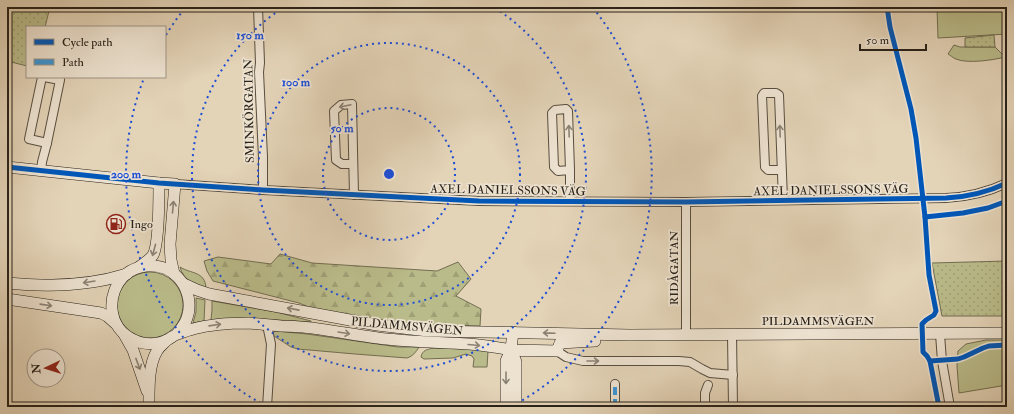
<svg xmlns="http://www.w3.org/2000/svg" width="1014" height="414" viewBox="0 0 1014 414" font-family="'IM FELL Double Pica',serif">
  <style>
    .grass { fill: #babb8a; stroke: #726e52 }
    .forest { fill: url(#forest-firs); stroke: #726e52 }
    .park { fill: url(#park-dots); stroke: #726e52 }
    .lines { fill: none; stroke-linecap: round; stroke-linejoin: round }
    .street-casing { stroke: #584e40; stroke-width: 10 }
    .secondary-casing { stroke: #292219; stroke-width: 12 }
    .street { stroke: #ede2d0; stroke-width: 8 }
    .secondary { stroke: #ede2d0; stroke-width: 11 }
    .quiet { stroke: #3c95d4; stroke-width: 4; stroke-dasharray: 8 4; stroke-linecap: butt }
    .cycleway-casing { stroke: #ede2d0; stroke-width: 8 }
    .cycleway { stroke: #0057b8; stroke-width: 5 }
    .oneway { stroke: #8b8274 }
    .ring { fill: none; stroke: #1d4ed8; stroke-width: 2; stroke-dasharray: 2 4 }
    .labels { text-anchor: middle; stroke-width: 3.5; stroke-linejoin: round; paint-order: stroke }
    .street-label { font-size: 12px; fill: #292219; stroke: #ede2d0 }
    .poi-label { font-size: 12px; fill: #292219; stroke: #ede2d0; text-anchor: start }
    .centre { fill: #1d4ed8; stroke: #ede2d0; stroke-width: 2 }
    .ring-label { font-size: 12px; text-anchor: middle; font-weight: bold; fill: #1d4ed8; stroke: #ede2d0; stroke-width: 3.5; stroke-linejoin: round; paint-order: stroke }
  </style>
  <defs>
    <pattern id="forest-firs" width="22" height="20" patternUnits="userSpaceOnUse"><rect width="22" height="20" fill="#babb8a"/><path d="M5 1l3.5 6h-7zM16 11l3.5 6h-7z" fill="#a0a076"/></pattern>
    <pattern id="park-dots" width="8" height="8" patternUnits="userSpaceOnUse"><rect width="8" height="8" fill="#babb8a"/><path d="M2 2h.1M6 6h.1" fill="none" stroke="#a0a076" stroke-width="1.8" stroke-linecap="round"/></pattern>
  </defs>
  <rect width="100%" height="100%" fill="#e3d3b7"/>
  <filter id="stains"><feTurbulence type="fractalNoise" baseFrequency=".005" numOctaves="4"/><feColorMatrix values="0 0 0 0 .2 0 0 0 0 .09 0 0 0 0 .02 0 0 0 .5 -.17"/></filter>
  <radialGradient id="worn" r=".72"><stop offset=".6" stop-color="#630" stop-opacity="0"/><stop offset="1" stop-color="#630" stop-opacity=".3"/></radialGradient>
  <!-- grass -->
  <g class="grass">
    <path d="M937,7H1007V34L938,38Z"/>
    <path d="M954,45L960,47H995L1005,57C994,60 967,64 956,59C953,58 950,55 948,54Z"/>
    <path d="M180,267C191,274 205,271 206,288C195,285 183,280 180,267Z"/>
    <circle cx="150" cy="305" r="33"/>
    <path d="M196,298L205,300L204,321L193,323L196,312Z"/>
    <path d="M212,301L276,312L311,321V322L242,318L211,320L212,310Z"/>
    <path d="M275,331L307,334L398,347H419C416,352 413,356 407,358L355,354L298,349L291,347L274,336L273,333Z"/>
    <path d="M986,340H1007V385L959,393L957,366L958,351L966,344Z"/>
    <path d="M434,348L470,349L488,351L487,367H473L474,359L472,356L466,354L453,358L424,359L421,357C422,350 428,349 434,348Z"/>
  </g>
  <!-- forest -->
  <path class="forest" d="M280,254L312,263L437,271L458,262L471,279L456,296L481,309L480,326L428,325L375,321L326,314L299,303L213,281L207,271L204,261L218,257L271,264Z"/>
  <!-- park -->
  <g class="park">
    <path d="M7,7H50L45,27H27V66L7,61Z"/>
    <path d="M994,35L995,47H965V38Z"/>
    <path d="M1007,261V316H942L932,263Z"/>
  </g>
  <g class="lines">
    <!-- street casing -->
    <g class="street-casing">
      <g id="street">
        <path d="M258,7L260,63L259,72L263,157V190"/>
        <path d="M42,77L29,139L47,143"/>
        <path d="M353,164H342L336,160L334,111L341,105L352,104L354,195"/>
        <path d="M781,170H768L765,167L762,96L764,93H776L779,95L783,200"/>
        <path d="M41,171L42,162L47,143L60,80L44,77"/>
        <path d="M175,184L263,190L479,201L686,202L946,198C967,197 988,192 1007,183"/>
        <path d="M570,201V170L568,111L566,109L555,110L552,113L554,167L558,171L570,170"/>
        <path d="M686,202V334"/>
        <path d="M267,325L271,344L267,407"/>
        <path d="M732,334L733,407"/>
        <path d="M940,334L942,361L950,407"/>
        <path d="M557,351L566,357L583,361H679L690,362L702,369L710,373L733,375"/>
        <path d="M615,407V384"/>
        <path d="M705,407V393L708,385"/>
      </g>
    </g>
    <!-- secondary casing -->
    <g class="secondary-casing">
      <g id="secondary">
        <path d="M7,167L159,183L175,184L170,244L171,260L174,274"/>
        <path d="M139,267C144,263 150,260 153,255C159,245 159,197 159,183"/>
        <path d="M7,283C46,287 89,286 127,274"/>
        <path d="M184,284L197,290L209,294L377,325L428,331L630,335L1007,333"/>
        <path d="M7,299L101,313L107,316L116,324"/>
        <path d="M124,334L133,350L147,391"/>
        <path d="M177,334C181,329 185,324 187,318C196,292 175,262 146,266C139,267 132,269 126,274C105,293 107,328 134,340C144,345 157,345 167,340C171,338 174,335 178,334C183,332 188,330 193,329C211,324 231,323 249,323C260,324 270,325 281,326C291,326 302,327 312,328C334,331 356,335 378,338C408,342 439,342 469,344C484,345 498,348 513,350C528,351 542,350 557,351L560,343L595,341"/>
        <path d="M511,349L516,362V407"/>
        <path d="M149,407C149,391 148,365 157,351C159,347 163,344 166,341"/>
        <path d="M506,407V361L511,349L513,332"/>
      </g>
    </g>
    <!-- street -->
    <use href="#street" class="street"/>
    <!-- secondary -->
    <use href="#secondary" class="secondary"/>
    <!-- quiet -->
    <path class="quiet" d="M615,407V384"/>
    <!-- cycleway casing -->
    <g class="cycleway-casing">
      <g id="cycleway">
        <path d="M887,7L890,27L911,109L916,138L925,217L929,275L936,311L934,315L926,320L922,324L923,352L927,356L930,361L939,407"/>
        <path d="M7,167L159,183L263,190L479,201L686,202L946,198C967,197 988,192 1007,183"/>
        <path d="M925,217L963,213L988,208L1007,201"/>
        <path d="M930,361L958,359L964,357L983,348L989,346L1007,345"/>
      </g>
    </g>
    <!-- cycleway -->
    <use href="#cycleway" class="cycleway"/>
  </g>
  <!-- one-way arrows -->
  <defs><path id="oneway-shaft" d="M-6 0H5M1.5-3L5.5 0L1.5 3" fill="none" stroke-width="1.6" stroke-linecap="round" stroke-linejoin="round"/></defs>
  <g class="oneway">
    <use href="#oneway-shaft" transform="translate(345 106) rotate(168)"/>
    <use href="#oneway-shaft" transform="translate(569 131) rotate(-92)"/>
    <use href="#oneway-shaft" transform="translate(780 131) rotate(-92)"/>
    <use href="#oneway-shaft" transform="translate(173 207) rotate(-85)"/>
    <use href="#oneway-shaft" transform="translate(154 250) rotate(105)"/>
    <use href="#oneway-shaft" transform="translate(89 282) rotate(171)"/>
    <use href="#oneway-shaft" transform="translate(46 305) rotate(8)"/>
    <use href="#oneway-shaft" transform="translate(293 309) rotate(-169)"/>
    <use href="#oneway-shaft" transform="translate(215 325) rotate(-8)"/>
    <use href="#oneway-shaft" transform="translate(344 333) rotate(9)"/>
    <use href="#oneway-shaft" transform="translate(549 333) rotate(-178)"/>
    <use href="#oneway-shaft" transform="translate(474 345) rotate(5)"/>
    <use href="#oneway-shaft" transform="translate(593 361)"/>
    <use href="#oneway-shaft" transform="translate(138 364) rotate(69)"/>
    <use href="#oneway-shaft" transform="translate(506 378) rotate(90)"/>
  </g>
  <!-- distance rings -->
  <g class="ring">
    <circle cx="389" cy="174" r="66"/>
    <circle cx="389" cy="174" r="131"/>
    <path d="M495 8A197 197 0 1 1 283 8"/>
    <path d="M266 406A263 263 0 0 1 144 78M166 35A263 263 0 0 1 185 8M593 8A263 263 0 0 1 512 406"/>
  </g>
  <!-- icons -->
  <defs>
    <g id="fuel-ring" transform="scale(1)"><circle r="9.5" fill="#ede2d0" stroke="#8f2418" stroke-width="1.5"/><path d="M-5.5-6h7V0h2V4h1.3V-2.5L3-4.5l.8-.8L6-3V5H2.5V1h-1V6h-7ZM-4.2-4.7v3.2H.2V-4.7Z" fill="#8f2418"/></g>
  </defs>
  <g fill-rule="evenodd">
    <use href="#fuel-ring" x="116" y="224"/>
  </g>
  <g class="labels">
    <!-- street labels -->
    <g class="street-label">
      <text transform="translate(249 111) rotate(-91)" y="4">SMINKÖRGATAN</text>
      <text transform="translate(508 190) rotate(1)" y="4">AXEL DANIELSSONS VÄG</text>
      <text transform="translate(831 190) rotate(-1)" y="4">AXEL DANIELSSONS VÄG</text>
      <text transform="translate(674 268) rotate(-90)" y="4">RIDÅGATAN</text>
      <text x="818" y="325">PILDAMMSVÄGEN</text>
      <text transform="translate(407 326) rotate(5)" y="4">PILDAMMSVÄGEN</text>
    </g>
    <!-- poi labels -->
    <g class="poi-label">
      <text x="130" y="228">Ingo</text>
    </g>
  </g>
  <circle cx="389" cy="174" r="6" class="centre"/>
  <g class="ring-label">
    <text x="250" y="39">150 m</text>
    <text x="296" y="86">100 m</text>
    <text x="342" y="132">50 m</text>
    <text x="126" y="178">200 m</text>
  </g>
  <!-- margin -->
  <rect width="1014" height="414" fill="none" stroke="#e3d3b7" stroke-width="24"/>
  <rect x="8" y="8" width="998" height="398" fill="none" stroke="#292219" stroke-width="2"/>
  <rect x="12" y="12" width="990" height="390" fill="none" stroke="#292219"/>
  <!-- legend -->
  <rect x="26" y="26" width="140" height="52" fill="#ede2d0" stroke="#9f9587"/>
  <rect x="34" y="39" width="20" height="6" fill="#0057b8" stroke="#9f9587"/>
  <text x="62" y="46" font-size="12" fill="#292219">Cycle path</text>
  <rect x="34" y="59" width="20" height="6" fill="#3c95d4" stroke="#9f9587"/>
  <text x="62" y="66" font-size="12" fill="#292219">Path</text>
  <!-- north arrow -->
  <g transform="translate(46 368) rotate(266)"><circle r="19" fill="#ede2d0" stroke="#9f9587"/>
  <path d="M0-3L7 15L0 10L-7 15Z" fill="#8f2418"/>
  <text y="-6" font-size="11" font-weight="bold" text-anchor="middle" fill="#292219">N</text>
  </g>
  <!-- scale -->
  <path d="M860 44v6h66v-6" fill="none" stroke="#292219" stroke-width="2"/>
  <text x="866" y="44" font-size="12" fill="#292219" stroke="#ede2d0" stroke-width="3" paint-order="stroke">50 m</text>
  <rect width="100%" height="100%" filter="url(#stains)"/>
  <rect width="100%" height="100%" fill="url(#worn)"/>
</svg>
